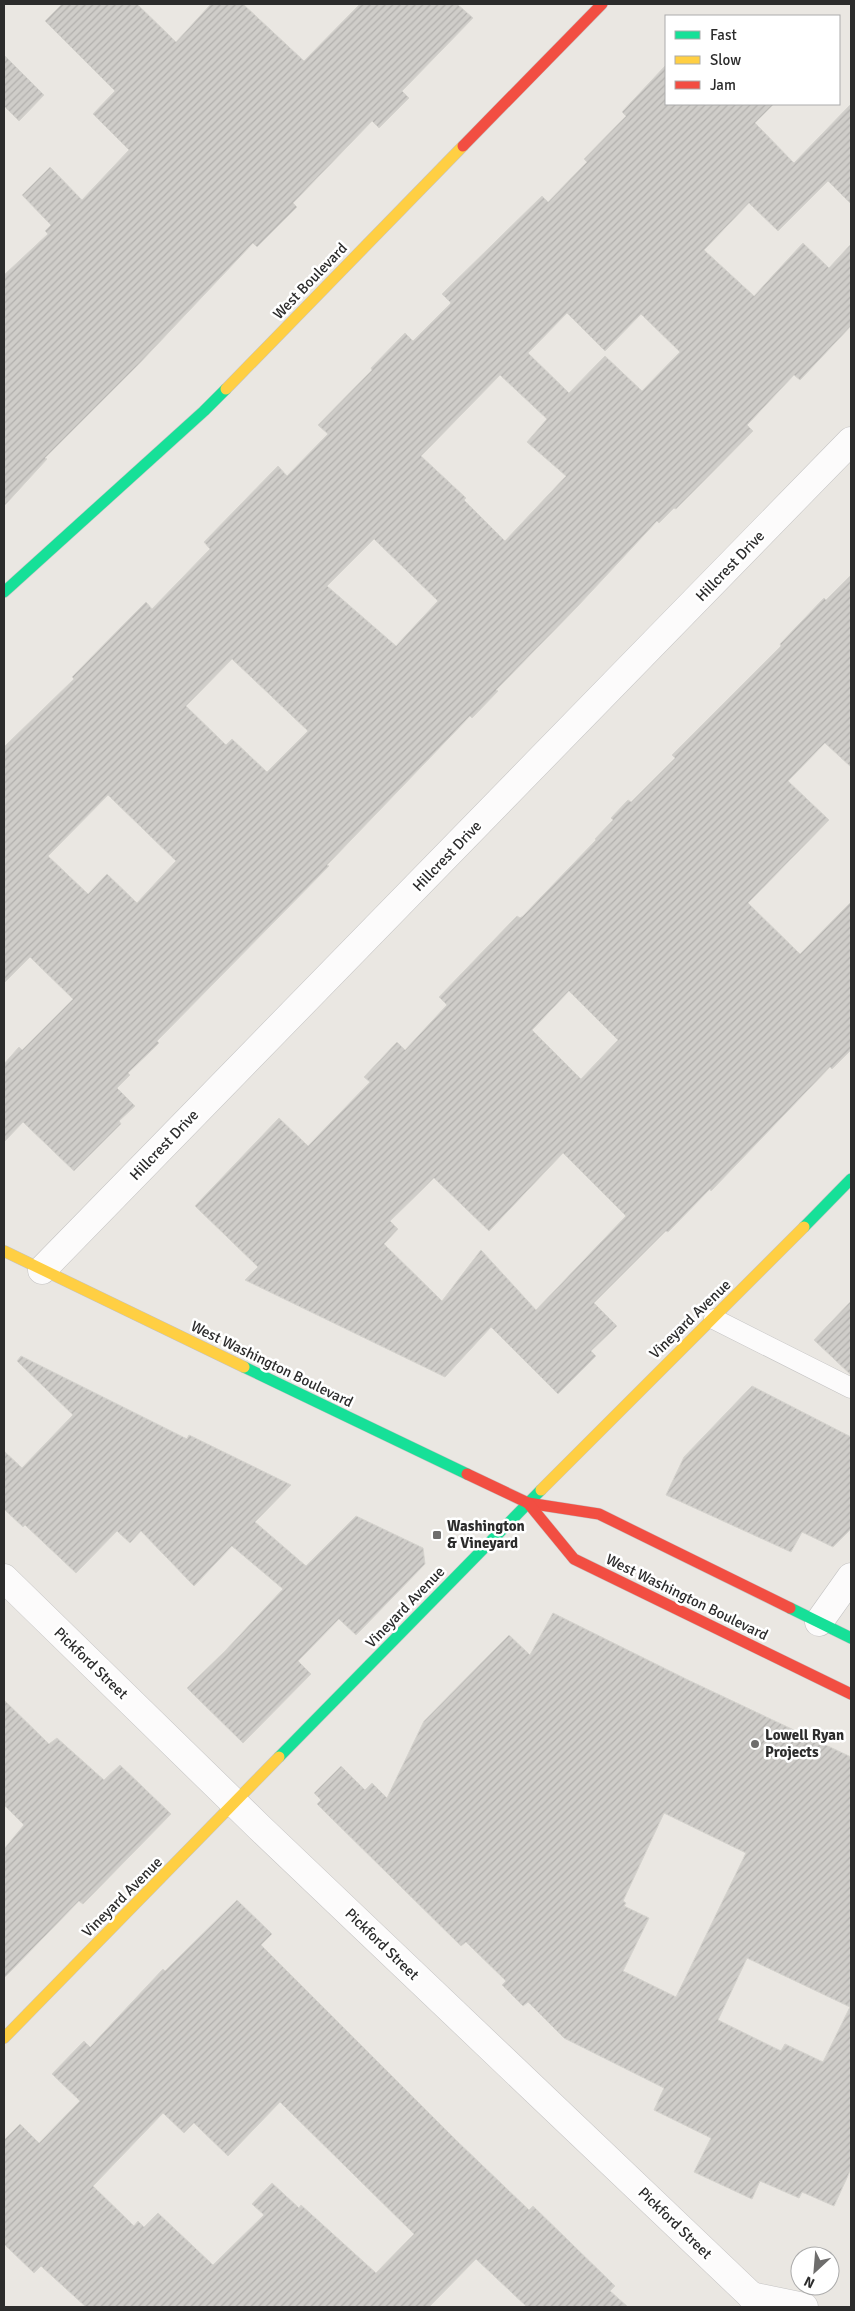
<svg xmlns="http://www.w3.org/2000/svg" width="855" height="2311" viewBox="0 0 855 2311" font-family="Signika,sans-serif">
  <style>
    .building { fill: url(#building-hatch); stroke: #d5d3ce; fill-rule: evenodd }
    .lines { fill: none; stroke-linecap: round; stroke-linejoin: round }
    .lane-casing { stroke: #c4c3c3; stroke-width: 21 }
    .street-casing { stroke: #c4c3c3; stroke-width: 29 }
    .fast-casing { stroke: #c4c3c3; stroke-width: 12 }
    .slow-casing { stroke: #c4c3c3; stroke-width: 12 }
    .jam-casing { stroke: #c4c3c3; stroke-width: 12 }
    .lane { stroke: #fcfbfb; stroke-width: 20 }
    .street { stroke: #fcfbfb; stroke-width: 28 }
    .fast { stroke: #16e098; stroke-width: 11 }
    .slow { stroke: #ffcf43; stroke-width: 11 }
    .jam { stroke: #f24e42; stroke-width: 11 }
    .poi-dot { fill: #6e6d6c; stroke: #fff; stroke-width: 2 }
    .labels { text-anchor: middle; stroke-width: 5; stroke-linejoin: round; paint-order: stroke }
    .street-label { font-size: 15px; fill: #2c2c2c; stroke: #fff }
    .poi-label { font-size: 15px; font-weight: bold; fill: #2c2c2c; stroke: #fff; text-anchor: start }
  </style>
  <defs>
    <pattern id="building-hatch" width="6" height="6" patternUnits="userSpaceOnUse" patternTransform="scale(1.25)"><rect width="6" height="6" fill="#cfcdc9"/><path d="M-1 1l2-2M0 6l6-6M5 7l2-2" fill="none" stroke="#b2b0ad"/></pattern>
  </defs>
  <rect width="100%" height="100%" fill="#eae7e2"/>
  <!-- building -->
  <g class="building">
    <path d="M62,4H137L176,42L211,4H243L304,61L360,4H457L473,18L402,91L409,98L379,128L372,121L293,203L297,207L257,247L253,243L136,367L45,458L47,459L4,506V275L48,234L45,231L51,225L22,195L50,167L82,200L129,150L93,114L115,91L45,21Z"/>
    <path d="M4,55L44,95L19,121L4,106Z"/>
    <path d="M666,65V104H774L755,123L794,163L851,104V204L828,181L778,231L749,203L704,250L754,296L803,243L829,268L851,244V326L800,380L794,375L747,425L753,431L676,509L674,508L659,523L657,521L576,608L496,690L498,691L472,718L470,716L327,865L329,866L157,1041L159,1043L128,1073L130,1075L117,1088L135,1106L119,1121L121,1124L74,1171L23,1122L4,1142V1064L19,1047L22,1050L73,999L30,957L4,983V747L74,679L72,677L146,602L152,609L210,549L204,542L278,466L287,476L328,434L318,425L372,370L371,368L405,333L413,341L451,303L442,294L542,196L548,202L587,162L584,159L626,116L622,112ZM567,313L605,351L641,314L680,352L642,391L605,356L569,393L528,353ZM500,375L547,419L527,442L566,476L505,541L464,500L466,498L421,456ZM374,539L438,601L396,646L327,586ZM232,659L308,731L267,772L232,739L226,745L186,706ZM108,795L176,861L137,903L107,874L88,894L48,856Z"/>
    <path d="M851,575V767L825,743L788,781L829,820L748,903L800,954L851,902V1050L832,1069L830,1067L711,1191L710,1189L668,1232L666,1231L594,1303L617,1326L591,1351L596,1356L558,1394L491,1327L445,1377L245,1280L258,1267L195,1206L279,1118L308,1146L370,1082L364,1077L397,1042L405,1050L447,1005L439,997L517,916L520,918L523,916L596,840L595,839L613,820L611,818L628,800L631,802L675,758L672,755L781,646L780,644L824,598L826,600ZM569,991L618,1040L581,1079L532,1030ZM563,1153L626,1216L536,1310L481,1250L442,1301L384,1244L398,1229L390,1221L434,1178L489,1231Z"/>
    <path d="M851,1301V1375L814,1340Z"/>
    <path d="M21,1356L187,1439L189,1435L291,1485L255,1522L306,1566L356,1516L423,1548L425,1564L356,1635L339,1619L298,1661L311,1674L243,1743L187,1688L225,1651L283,1589L232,1546L194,1586L141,1531L130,1543L117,1531L76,1573L25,1525L23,1527L4,1509V1451L22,1468L73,1415L17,1361Z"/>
    <path d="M752,1386L851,1437V1529L833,1547L802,1532L791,1552L666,1495L684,1457Z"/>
    <path d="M553,1613L686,1679L851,1757V2169L834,2206L802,2192L799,2198L760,2181L752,2199L694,2172L711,2138L654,2110L664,2088L564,2038L528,2002L523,2006L502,1985L506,1981L466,1942L461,1946L317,1804L321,1800L314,1793L341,1766L365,1790L372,1783L387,1798L424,1721L509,1635L530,1655ZM664,1813L746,1853L676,1997L623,1971L649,1918L624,1906L626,1903L623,1901ZM747,1958L850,2007L823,2062L785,2044L781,2051L718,2020Z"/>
    <path d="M4,1700L49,1744L57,1738L104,1780L120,1765L171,1814L83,1904L79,1901L4,1978V1849L24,1825L4,1805Z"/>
    <path d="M237,1900L272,1934L261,1945L457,2141L529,2210L533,2206L615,2286L610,2291L628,2307H527L476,2259L429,2307H86L41,2266L34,2273L4,2244V2140L20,2124L39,2143L80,2101L52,2074L84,2041L90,2047L163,1969L165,1971ZM280,2102L414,2234L376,2273L301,2205L299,2208L272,2183L252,2204L264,2215L213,2265L158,2213L144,2227L138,2221L134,2226L93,2186L163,2113L184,2133L194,2123L228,2156Z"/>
  </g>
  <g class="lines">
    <!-- lane casing -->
    <g class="lane-casing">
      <path id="lane" d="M714,1319L851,1388"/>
    </g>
    <!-- street casing -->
    <g class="street-casing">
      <g id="street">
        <path d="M42,1270L851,441"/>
        <path d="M4,1578L259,1827L763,2307"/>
        <path d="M819,1622L851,1577"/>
        <path d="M751,2296L804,2307"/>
      </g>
    </g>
    <!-- fast casing -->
    <g class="fast-casing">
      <g id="fast">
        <path d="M4,592L204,411L226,389"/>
        <path d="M804,1227L851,1179"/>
        <path d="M244,1367L467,1474"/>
        <path d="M790,1608L851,1638"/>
        <path d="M279,1757L541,1490"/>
      </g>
    </g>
    <!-- slow casing -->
    <g class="slow-casing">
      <g id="slow">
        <path d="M226,389L463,146"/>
        <path d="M4,1251L244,1367"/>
        <path d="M541,1490L804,1227"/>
        <path d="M4,2038L279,1757"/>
      </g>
    </g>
    <!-- jam casing -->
    <g class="jam-casing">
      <g id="jam">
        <path d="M463,146L602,4"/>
        <path d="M467,1474L528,1503L599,1514L790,1608"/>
        <path d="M528,1503L574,1559L851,1694"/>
      </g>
    </g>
    <!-- lane -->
    <use href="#lane" class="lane"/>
    <!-- street -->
    <use href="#street" class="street"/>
    <!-- fast -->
    <use href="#fast" class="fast"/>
    <!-- slow -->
    <use href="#slow" class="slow"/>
    <!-- jam -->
    <use href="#jam" class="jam"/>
  </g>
  <!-- markers -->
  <g class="poi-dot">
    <rect x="432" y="1530" width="10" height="10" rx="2.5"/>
    <circle cx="755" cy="1744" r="5"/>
  </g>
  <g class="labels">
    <!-- street labels -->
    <g class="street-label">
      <text transform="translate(310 281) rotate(-46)" y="5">West Boulevard</text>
      <text transform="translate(730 566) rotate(-46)" y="5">Hillcrest Drive</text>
      <text transform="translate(447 856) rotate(-46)" y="5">Hillcrest Drive</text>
      <text transform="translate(164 1145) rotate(-46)" y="5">Hillcrest Drive</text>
      <text transform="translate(690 1319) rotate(-44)" y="5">Vineyard Avenue</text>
      <text transform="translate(272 1364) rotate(26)" y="5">West Washington Boulevard</text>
      <text transform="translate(687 1597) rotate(26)" y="5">West Washington Boulevard</text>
      <text transform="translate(405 1607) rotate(-46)" y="5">Vineyard Avenue</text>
      <text transform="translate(91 1663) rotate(44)" y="5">Pickford Street</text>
      <text transform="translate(122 1897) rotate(-45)" y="5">Vineyard Avenue</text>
      <text transform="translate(382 1944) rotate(44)" y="5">Pickford Street</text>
      <text transform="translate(675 2223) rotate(44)" y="5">Pickford Street</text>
    </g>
    <!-- poi labels -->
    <g class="poi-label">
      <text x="447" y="1531">Washington<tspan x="447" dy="17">&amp; Vineyard</tspan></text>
      <text x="765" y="1740">Lowell Ryan<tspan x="765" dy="17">Projects</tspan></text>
    </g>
  </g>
  <!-- border -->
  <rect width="855" height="2311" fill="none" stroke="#2c2c2c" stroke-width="10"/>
  <!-- legend -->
  <rect x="665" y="15" width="175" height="90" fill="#ffffff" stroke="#ababab"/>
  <rect x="675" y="31" width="25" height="8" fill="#16e098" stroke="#ababab"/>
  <text x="710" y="40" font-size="15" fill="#2c2c2c">Fast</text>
  <rect x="675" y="56" width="25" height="8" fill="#ffcf43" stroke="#ababab"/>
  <text x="710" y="65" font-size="15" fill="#2c2c2c">Slow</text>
  <rect x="675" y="81" width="25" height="8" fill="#f24e42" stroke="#ababab"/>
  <text x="710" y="90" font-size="15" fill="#2c2c2c">Jam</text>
  <!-- north arrow -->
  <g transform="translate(815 2271) rotate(206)"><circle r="24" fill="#ffffff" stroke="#ababab"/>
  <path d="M0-4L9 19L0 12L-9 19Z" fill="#6e6d6c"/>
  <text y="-8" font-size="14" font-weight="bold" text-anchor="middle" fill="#2c2c2c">N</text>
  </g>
</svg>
